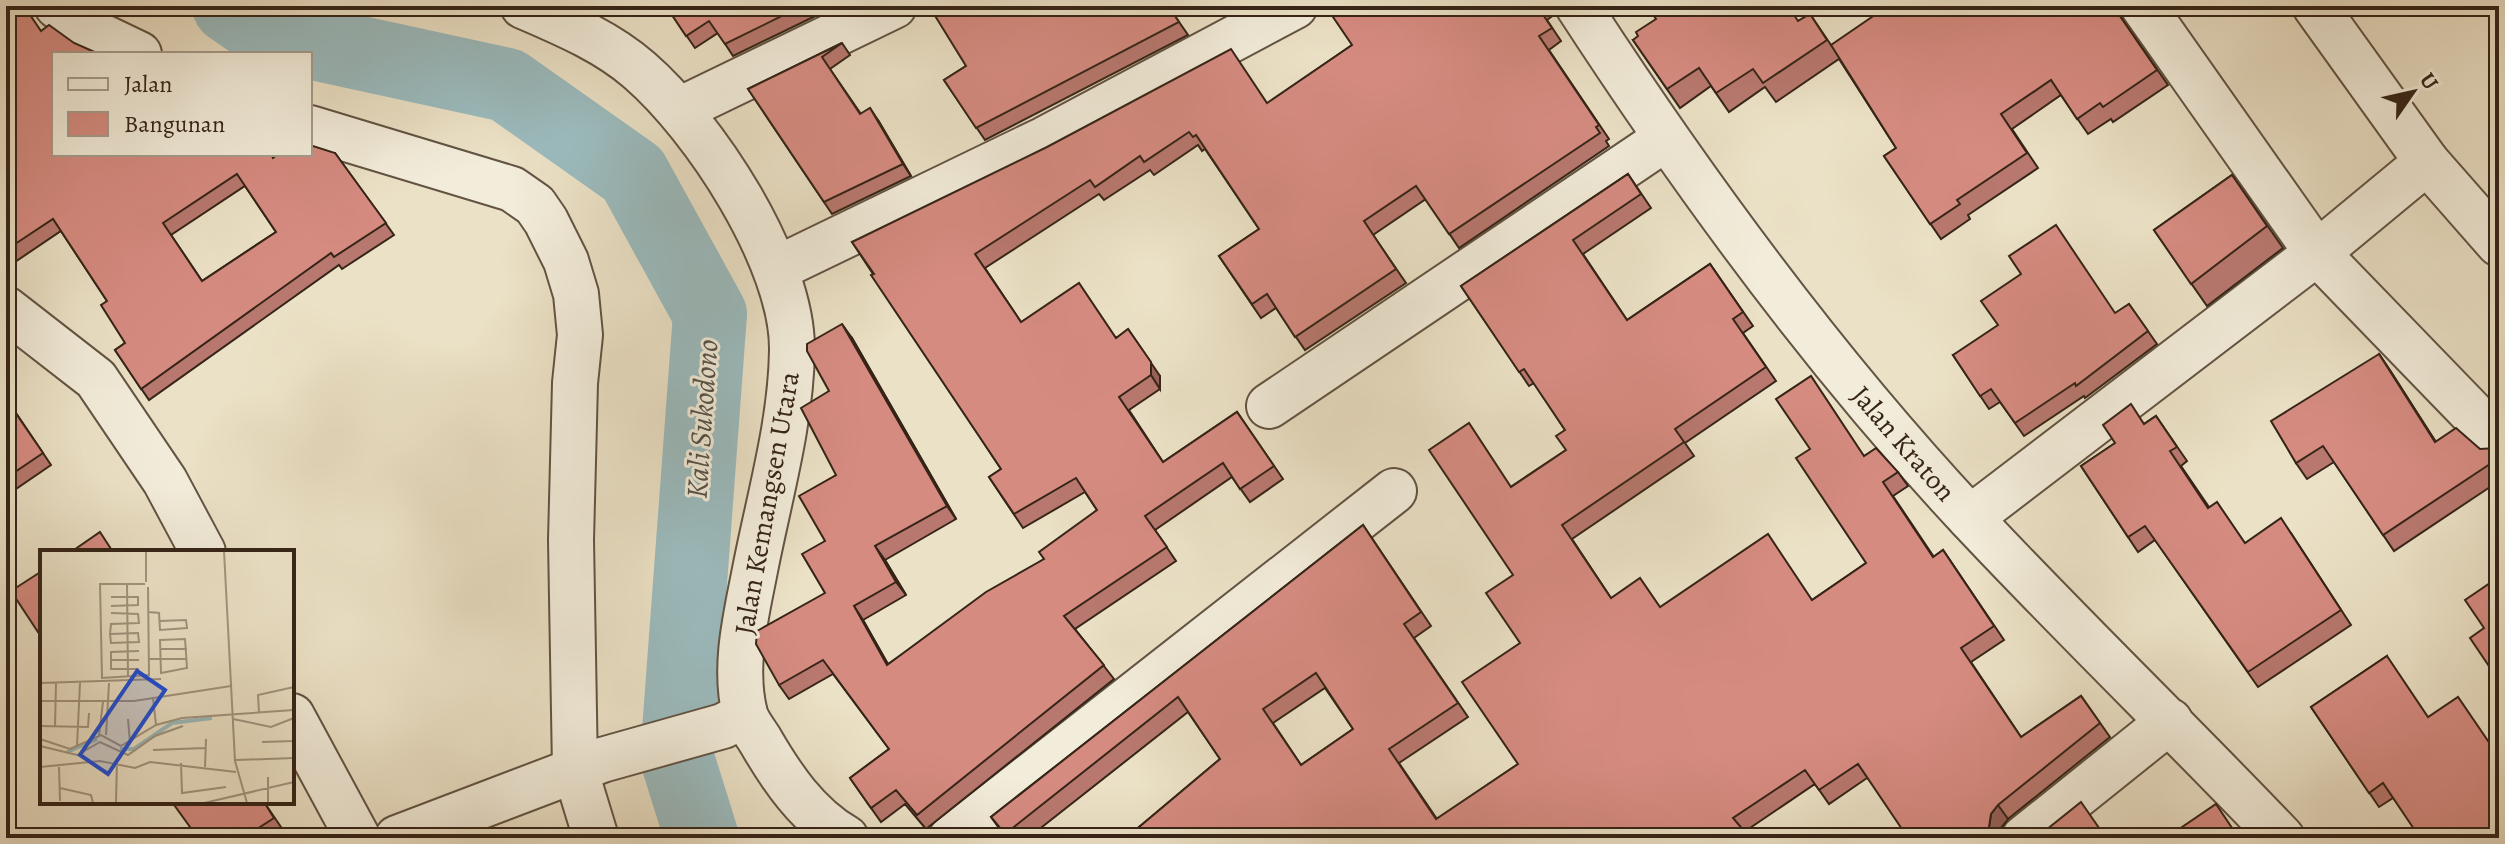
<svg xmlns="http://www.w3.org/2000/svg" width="2505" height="844" viewBox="0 0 2505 844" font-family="Alegreya,serif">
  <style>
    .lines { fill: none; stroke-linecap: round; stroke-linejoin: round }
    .river { stroke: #9bbbbe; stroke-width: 74 }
    .minor-casing { stroke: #625343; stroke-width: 48 }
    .minor { stroke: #f2ecda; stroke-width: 44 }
    .wall { fill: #b8786f; stroke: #352417; stroke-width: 2; fill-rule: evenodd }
    .shaded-wall { fill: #96615a; stroke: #352417; stroke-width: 2 }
    .building { fill: #d68b81; stroke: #352417; stroke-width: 2; fill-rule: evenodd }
    .labels { text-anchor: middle; stroke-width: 6; stroke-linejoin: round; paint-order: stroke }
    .street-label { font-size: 28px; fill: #352417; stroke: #f2ecda }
    .water-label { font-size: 30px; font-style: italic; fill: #545149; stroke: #f2ecda }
    .inset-river { fill: none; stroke: #9bbbbe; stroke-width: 4 }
    .inset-road { fill: none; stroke: #a29580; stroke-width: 2 }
    .view { fill: #1d4ed8; fill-opacity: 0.15; stroke: #1d4ed8; stroke-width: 4 }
    .inset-edge { fill: none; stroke: #352417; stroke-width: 4 }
  </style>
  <rect width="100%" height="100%" fill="#ebe1c6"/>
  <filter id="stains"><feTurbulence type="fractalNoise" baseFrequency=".0025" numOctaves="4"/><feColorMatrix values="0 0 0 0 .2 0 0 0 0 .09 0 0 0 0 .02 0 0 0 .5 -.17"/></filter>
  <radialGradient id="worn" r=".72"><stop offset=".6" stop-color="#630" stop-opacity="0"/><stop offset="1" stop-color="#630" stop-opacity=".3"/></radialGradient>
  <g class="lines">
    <!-- river -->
    <path class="river" d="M229,6L268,33L507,85L633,174L710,314L677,758L702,838"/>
    <!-- minor casing -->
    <g class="minor-casing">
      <g id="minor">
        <path d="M57,6L93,32L139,54"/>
        <path d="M523,6C562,23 606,41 639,70C704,126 793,261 792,350C791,424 769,498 755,570C746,616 733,667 745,714C747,722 755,732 760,740C782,778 807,815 846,838"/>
        <path d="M1578,6C1695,186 1823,361 1970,518C2072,627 2179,730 2282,838"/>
        <path d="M2143,6L2317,253L2499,441"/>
        <path d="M2315,6L2427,162L2499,244"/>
        <path d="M681,109L894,6"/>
        <path d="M310,128L512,189L535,205L546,221L566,261L576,294L580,335L575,383L571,540L575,769L596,838"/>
        <path d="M776,269L1045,139L1295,6"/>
        <path d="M6,309L96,379L165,481L203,552"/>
        <path d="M1269,406L1665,139"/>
        <path d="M1970,518L2317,253L2427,162"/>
        <path d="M292,716L358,838"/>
        <path d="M397,838L602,760L723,726L745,715"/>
        <path d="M951,838L1394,491"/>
        <path d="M2024,838L2170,721"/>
      </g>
    </g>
    <!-- minor -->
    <use href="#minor" class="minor"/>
  </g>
  <!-- wall -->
  <g class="wall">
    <path d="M6,6L54,154L273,157L335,153L394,235L342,269L339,265L149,400L115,350L125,343L107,301L61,231L6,268ZM245,186L276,232L202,281L171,235Z"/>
    <path d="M666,6H836L733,56L718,33L695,48Z"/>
    <path d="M1168,6L1188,35L985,140L944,80L966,66Z"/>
    <path d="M1343,6H1555V14L1547,20L1561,41L1549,50L1609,139L1606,141L1609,146L1459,248L1426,199L1373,235L1406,283L1305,350L1276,308L1261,318L1219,256L1259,229L1205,149L1202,151L1198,145L1154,175L1150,170L1104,200L1099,194L985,268L1021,322L1116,337L1160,376V389L1129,410L1163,462L1237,412L1283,479L1250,502L1232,477L1155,530L1176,561L1075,629L1114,679L926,829L905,804L881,822L850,778L889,749L833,674L789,699L779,685L825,593V541L836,475L829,391L852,338L956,519L885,560L906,595L863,620L888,664L1044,559L1097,510L1085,492L1023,528L989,477L1001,469L852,242L1268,103L1352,45Z"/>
    <path d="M2113,6L2168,85L2113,122L2111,119L2088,134L2061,95L2012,129L2038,168L1968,215L1970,219L1941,239L1884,156L1896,148L1839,59L1776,102L1765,87L1729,112L1711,86L1680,108L1633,40L1798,21L1810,14L1831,45Z"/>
    <path d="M842,43L850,55L830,69L861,114L878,120L911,176L832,214L748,89Z"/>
    <path d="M1628,174L1651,208L1583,254L1627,320L1710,264L1753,326L1743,333L1776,381L1685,443L1694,456L1572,539L1611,598L1660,607L1812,600L1866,563L1865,456L1898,472L1908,486L1893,496L1934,557L1943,550L2004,640L1971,662L2021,737L2081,696L2110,737L2008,819L2001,828L1867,778L1829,804L1815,784L1744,832L1126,838L1220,759L1188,712L1028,838H1006L991,817L1363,525L1431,626L1414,638L1468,717L1399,763L1437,819L1518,764L1520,643L1513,575L1512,486L1566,450L1565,430L1534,383L1529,386L1461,286ZM1325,688L1353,729L1301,765L1273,723Z"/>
    <path d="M2232,175L2283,248L2207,306L2154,230Z"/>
    <path d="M2129,304L2157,344L2085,398L2084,396L2024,436L2000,402L1989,409L1953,355L2116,313Z"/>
    <path d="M2379,354L2436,442L2499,452V481L2394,551L2334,462L2307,479L2296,463Z"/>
    <path d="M6,398L51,465L10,493L6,487Z"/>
    <path d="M2156,416L2187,461L2181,466L2209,507L2245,543L2291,533L2351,625L2258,687L2155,540L2138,552L2081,466Z"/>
    <path d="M2387,656L2393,798L2379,807L2311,707Z"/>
    <path d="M264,802L283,830L272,838H197Z"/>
  </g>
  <!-- shaded-wall -->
  <g class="shaded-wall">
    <path d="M1549,6H1555V14Z"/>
    <path d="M870,108L878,120L911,176L903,164Z"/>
    <path d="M842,324L852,338L956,519L947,506Z"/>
    <path d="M1128,329L1160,376V389L1151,375Z"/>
    <path d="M2379,354L2390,370L2446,458L2435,442Z"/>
    <path d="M875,546L885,560L906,595L896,582Z"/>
    <path d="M854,606L863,620L896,679L887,665Z"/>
    <path d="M1998,805L2008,819L2001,828L2000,838H1994L1989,827L1991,814Z"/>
  </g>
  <!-- building -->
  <g class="building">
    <path d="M6,6H24L41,31L49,25L74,43L99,54H54V154H271L273,158L278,154H310V145L335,153L386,223L334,257L331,253L141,389L115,350L125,343L101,305L107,301L53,219L6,250ZM237,174L276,232L202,281L163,223Z"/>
    <path d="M666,6H802L725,44L709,21L686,36Z"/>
    <path d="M929,6H1168L1179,22L976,128L944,80L966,66Z"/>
    <path d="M1343,6H1537L1552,28L1539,36L1599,125L1596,127L1600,133L1449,234L1416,186L1364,221L1396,269L1295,337L1267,294L1252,304L1219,256L1259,229L1196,135L1193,137L1189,132L1144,162L1140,156L1095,187L1090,180L975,254L1021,322L1079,283L1116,338L1128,329L1151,362V375L1119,397L1163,462L1237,412L1274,466L1240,489L1223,463L1145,516L1167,547L1064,616L1104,665L917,815L896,790L871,808L850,778L889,749L823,660L779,685L756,644L757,631L825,593L802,554L825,541L799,496L836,475L801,408L829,391L807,351V344L842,324L947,506L875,546L896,582L854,606L887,665L986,592L1044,559L1039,552L1097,510L1076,478L1014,514L989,477L1001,469L871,275L874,274L852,242L1047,147L1231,49L1267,103L1352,45L1331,14Z"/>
    <path d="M1647,6H1788L1798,21L1810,14L1827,40L1763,83L1753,69L1716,93L1699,68L1667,89L1633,40L1638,36L1636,32L1656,19Z"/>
    <path d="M1888,6H2113L2157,70L2103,107L2100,103L2077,119L2051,80L2001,114L2027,153L1957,200L1960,204L1930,224L1884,156L1896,148L1831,45Z"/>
    <path d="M842,43L822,57L860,114L870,108L903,164L824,202L748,89Z"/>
    <path d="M1628,174L1641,194L1573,240L1627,320L1710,264L1743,312L1733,319L1766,367L1675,429L1684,442L1562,525L1611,598L1640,578L1660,607L1768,534L1812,600L1866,563L1796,458L1810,449L1776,399L1811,376L1864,456L1876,448L1898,472L1883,482L1933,557L1943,550L1994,626L1961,648L2021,737L2081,696L2100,723L1998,805L1991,814L1989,827L1994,838H1908L1858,764L1819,790L1805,770L1733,818L1750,838H1126L1220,759L1178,697L1005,834L991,817L1363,525L1421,612L1404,624L1458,703L1389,749L1436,819L1518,764L1462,682L1520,643L1486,593L1513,575L1429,450L1469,423L1511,487L1566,450L1556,436L1565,430L1524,369L1519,372L1461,286ZM1316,673L1353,729L1301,765L1263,709Z"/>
    <path d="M2232,175L2267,226L2191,284L2154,230Z"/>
    <path d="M2056,225L2115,313L2129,304L2148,331L2076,386L2075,383L2015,423L1991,389L1980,396L1953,355L1998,325L1981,301L2021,274L2009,256Z"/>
    <path d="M2379,354L2435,442L2456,428L2480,449L2497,448L2499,452V458L2383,535L2323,446L2296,463L2271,421Z"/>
    <path d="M6,399L43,453L6,478Z"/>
    <path d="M2131,404L2144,424L2156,416L2177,447L2170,451L2208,508L2217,502L2245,543L2281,518L2341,610L2248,672L2145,526L2128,537L2081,466L2115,443L2103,425Z"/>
    <path d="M100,532L113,552H71Z"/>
    <path d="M42,571V629L38,632L11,591Z"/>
    <path d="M2499,577V681L2470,638L2484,628L2465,600Z"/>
    <path d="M2387,656L2428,717L2458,697L2499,757V838H2420L2383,783L2369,793L2311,707Z"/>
    <path d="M172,802H264L274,818L243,838H198Z"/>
    <path d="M2081,802L2106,838H2036Z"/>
    <path d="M2216,804L2236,834L2229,838H2166Z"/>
  </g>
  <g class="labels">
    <!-- street labels -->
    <g class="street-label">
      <text transform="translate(1904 443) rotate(49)" y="10">Jalan Kraton</text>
      <text transform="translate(766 503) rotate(-80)" y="10">Jalan Kemangsen Utara</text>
    </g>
    <!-- water labels -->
    <g class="water-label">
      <text transform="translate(702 419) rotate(-86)" y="10">Kali Sukodono</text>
    </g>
  </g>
  <!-- overview -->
  <g transform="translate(40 550)">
    <rect width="254" height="254" fill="#ebe1c6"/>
    <path class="inset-river" d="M80,199H94L132,173L172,168M27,202L57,189"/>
    <path class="inset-road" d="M106,1V32M184,1L195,211L207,253M87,34L88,127M105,34H60L62,128L109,125L108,37M71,47H98V55L71,56M109,62L119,63L120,80L147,78L146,70L120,71M70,84L71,74L99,73L98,64L71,63M70,84L98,83L99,92L71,93ZM145,89L147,118L121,123L120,90ZM120,99H147M99,101L71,102V119H99M109,109H147M70,110H99M0,133L121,129M113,148L116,175M0,151H94L191,136M219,162L218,145L254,137M88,169L90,193M193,169L231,177L254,168M0,176L48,177L49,163M15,177L16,133M59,185L63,152M66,185L69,133M0,189L30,199L61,185L81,196M222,192L254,191M0,196L37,205L60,192L88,205L115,186L143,176M37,196L40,133M81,196L116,175L142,168L254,160M113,200L165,198M196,210L254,208M141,213L142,243L186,237M0,217L60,211L95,218L110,212L196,222M19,217L20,251M165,217L166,189M228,227V253M20,238L51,245L53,253M76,253L77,210M164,253L254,232"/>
    <path class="view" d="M97,121L125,140L68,224L40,205Z"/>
    <rect width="254" height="254" class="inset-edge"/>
  </g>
  <!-- margin -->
  <rect width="2505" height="844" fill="none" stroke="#ebe1c6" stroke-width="32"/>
  <rect x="8" y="8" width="2489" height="828" fill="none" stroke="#352417" stroke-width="4"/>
  <rect x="16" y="16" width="2473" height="812" fill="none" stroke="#352417" stroke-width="2"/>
  <!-- legend -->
  <rect x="52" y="52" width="260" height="104" fill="#f2ecda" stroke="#a69c8c" stroke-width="2"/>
  <rect x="68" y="78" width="40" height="12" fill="#f2ecda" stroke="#a69c8c" stroke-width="2"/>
  <text x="124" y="92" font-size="24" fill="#352417">Jalan</text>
  <rect x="68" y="112" width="40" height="24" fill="#d68b81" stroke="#a69c8c" stroke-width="2"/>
  <text x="124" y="132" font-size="24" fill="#352417">Bangunan</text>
  <!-- north arrow -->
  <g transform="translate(2413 92) rotate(56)" stroke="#f2ecda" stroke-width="6" paint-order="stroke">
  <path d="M0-6L14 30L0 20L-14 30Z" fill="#352417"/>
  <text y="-12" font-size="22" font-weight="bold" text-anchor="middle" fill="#352417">U</text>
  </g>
  <rect width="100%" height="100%" filter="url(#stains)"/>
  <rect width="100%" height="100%" fill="url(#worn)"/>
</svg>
